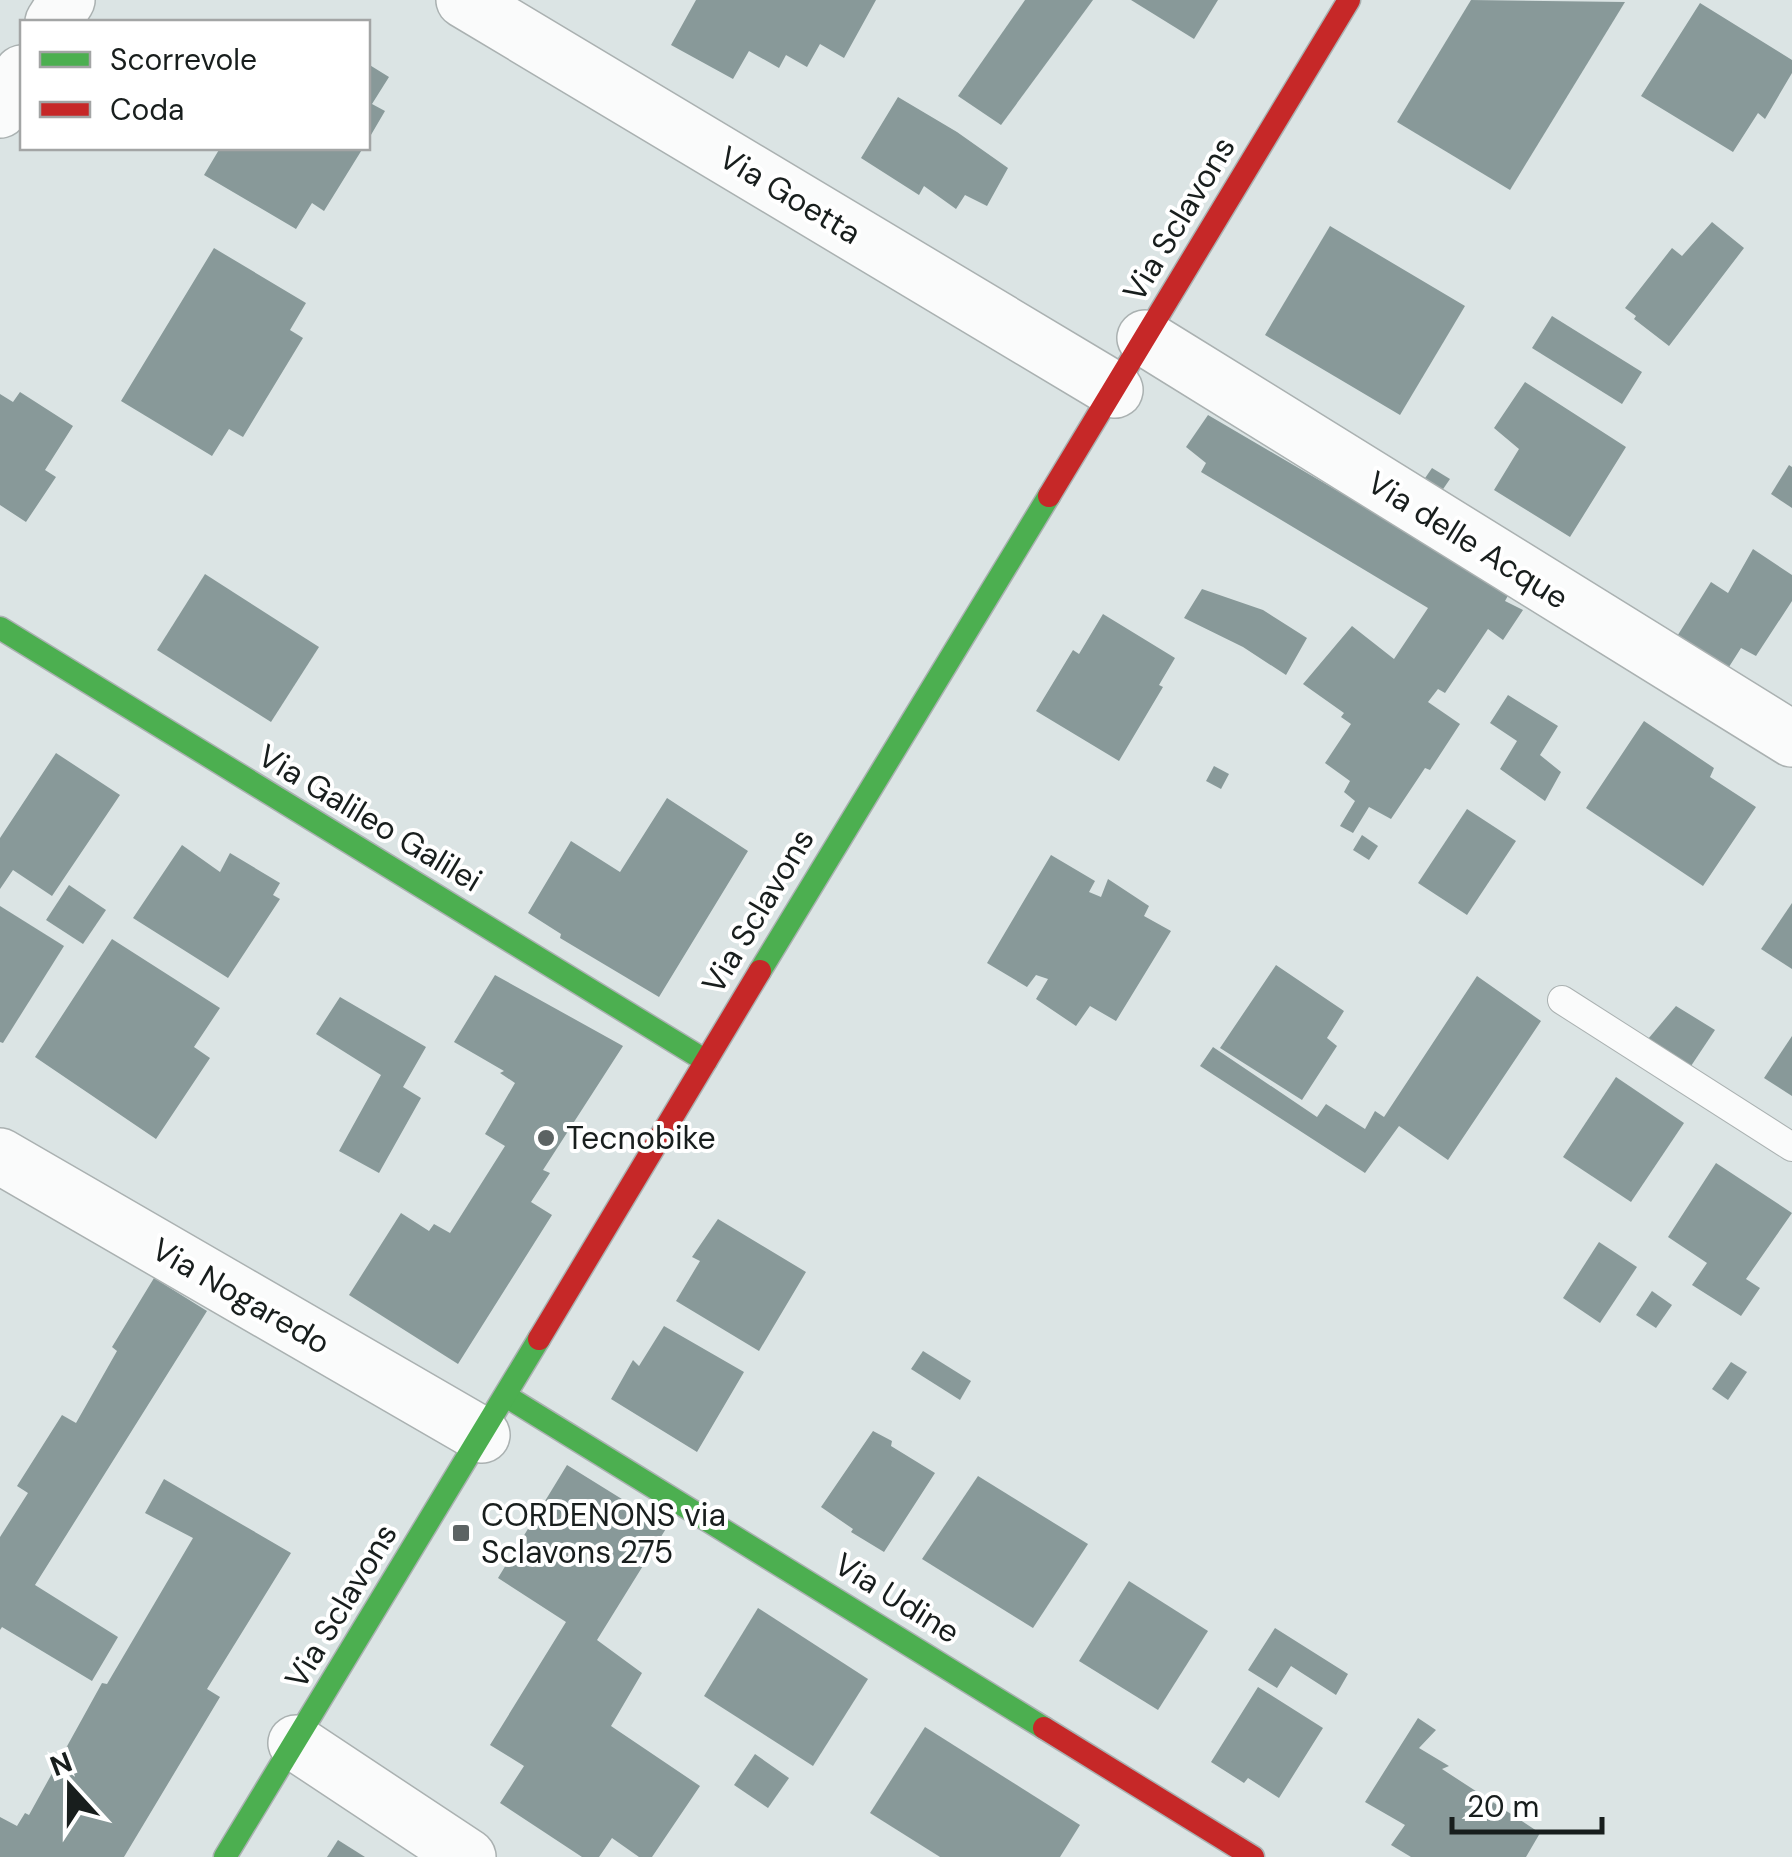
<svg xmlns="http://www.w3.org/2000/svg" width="1792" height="1857" viewBox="0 0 1792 1857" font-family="'DM Sans',sans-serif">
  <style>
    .building { fill: #899 }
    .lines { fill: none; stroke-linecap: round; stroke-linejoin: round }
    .lane-casing { stroke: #aab1b1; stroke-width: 30 }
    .street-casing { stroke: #aab1b1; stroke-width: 58 }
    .fast-casing { stroke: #aab1b1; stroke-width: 25 }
    .jam-casing { stroke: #aab1b1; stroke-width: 25 }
    .lane { stroke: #fafbfb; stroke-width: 28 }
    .street { stroke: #fafbfb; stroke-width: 55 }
    .fast { stroke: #4caf50; stroke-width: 22 }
    .jam { stroke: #c62828; stroke-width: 22 }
    .poi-dot { fill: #5c6363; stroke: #fff; stroke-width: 4 }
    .labels { text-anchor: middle; stroke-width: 8; stroke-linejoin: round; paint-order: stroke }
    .street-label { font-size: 32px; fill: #181e1d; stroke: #fff }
    .poi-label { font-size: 32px; fill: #181e1d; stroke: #fff; text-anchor: start }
  </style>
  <rect width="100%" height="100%" fill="#dbe4e4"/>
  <!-- building -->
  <g class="building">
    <path d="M696,0H876L844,58L820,44L807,67L786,55L779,68L749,51L733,79L671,45Z"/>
    <path d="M1025,0H1093L1001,125L958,96Z"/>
    <path d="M1131,0H1218L1194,39Z"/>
    <path d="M1471,0L1625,2L1510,190L1397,122Z"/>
    <path d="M1700,3L1792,60V73L1765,119L1758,113L1733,152L1641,96Z"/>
    <path d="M368,64L389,77L372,104L385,111L368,140Z"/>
    <path d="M898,97L957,132L1008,168L987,206L965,195L956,209L924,186L919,195L861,158Z"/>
    <path d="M220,148H363L324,211L312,203L296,229L204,175Z"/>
    <path d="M1712,222L1744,248L1669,346L1634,319L1636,316L1625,308L1672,248L1682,256Z"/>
    <path d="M1330,226L1465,306L1400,415L1265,335Z"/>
    <path d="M214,248L306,303L290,330L303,338L243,437L229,429L212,456L121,401Z"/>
    <path d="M1552,316L1642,372L1622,404L1532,348Z"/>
    <path d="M1525,382L1626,447L1570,537L1494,490L1519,449L1494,428Z"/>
    <path d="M20,392L73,426L45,470L56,477L26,522L0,505V394L13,402Z"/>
    <path d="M1208,415L1510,592L1505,601L1523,610L1503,640L1488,629L1445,693L1438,689L1428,702L1460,724L1430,770L1425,768L1391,819L1369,807L1353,833L1340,826L1355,801L1344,792L1350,781L1325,763L1351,724L1341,717L1344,713L1303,684L1352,626L1394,659L1428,608L1201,472L1206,463L1186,447Z"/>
    <path d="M1789,465L1792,467V508L1771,494Z"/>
    <path d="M1432,468L1450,479L1439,495L1421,484Z"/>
    <path d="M1753,549L1792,575V601L1756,656L1741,648L1727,670L1676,638L1711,582L1728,593Z"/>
    <path d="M205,574L319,647L271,722L157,650Z"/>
    <path d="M1202,589L1263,610L1307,638L1286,675L1243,647L1184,618Z"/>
    <path d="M1103,614L1175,658L1159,685L1163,687L1119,761L1036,711L1073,650L1079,654Z"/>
    <path d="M1508,695L1558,726L1540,755L1561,772L1545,801L1500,769L1517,741L1490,723Z"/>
    <path d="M1644,721L1714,768L1710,777L1756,807L1703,886L1586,808Z"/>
    <path d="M56,753L120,795L52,896L13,870L0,889V838Z"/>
    <path d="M1214,766L1229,774L1221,789L1206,781Z"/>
    <path d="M667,798L748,851L659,997L560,938L561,934L528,913L571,841L620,872Z"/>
    <path d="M1467,809L1516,841L1467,915L1418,883Z"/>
    <path d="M1362,835L1378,846L1369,860L1353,850Z"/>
    <path d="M182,845L220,872L230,853L280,883L273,895L280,899L228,978L133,918Z"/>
    <path d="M1051,855L1095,881L1089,892L1101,897L1108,879L1149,906L1144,916L1171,931L1116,1021L1090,1006L1076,1026L1036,999L1048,979L1036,975L1027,987L987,963Z"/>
    <path d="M69,885L106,910L83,944L46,920Z"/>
    <path d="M1792,903V969L1761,949Z"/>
    <path d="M0,906L64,946L3,1043L0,1042Z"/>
    <path d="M112,939L220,1008L194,1047L210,1058L156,1139L35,1057Z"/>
    <path d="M1276,965L1344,1011L1327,1038L1337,1046L1302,1100L1220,1048Z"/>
    <path d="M495,975L623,1046L543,1170L550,1173L531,1202L552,1215L458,1364L349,1295L401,1213L429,1231L434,1224L450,1233L505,1146L485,1134L515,1083L500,1073L504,1071L454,1042Z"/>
    <path d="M1477,976L1541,1021L1448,1160L1399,1126L1365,1173L1200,1066L1213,1047L1317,1117L1326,1104L1365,1129L1375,1111L1384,1117Z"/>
    <path d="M340,997L426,1047L403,1087L421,1098L379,1173L339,1151L381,1075L316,1034Z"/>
    <path d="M1676,1006L1715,1030L1689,1069L1648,1039Z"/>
    <path d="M1792,1036V1096L1764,1078Z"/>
    <path d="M1616,1077L1684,1123L1631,1202L1563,1157Z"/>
    <path d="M1716,1163L1792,1213L1746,1279L1760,1288L1741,1316L1692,1285L1707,1263L1668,1237Z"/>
    <path d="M718,1219L806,1272L759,1351L676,1301L700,1261L692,1257Z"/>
    <path d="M1599,1242L1637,1267L1600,1323L1563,1298Z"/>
    <path d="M154,1278L207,1311L35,1585L118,1637L92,1681L2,1627L0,1630V1537L28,1493L17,1486L62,1415L76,1423L117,1351L112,1347Z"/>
    <path d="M1652,1291L1672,1305L1656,1328L1636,1315Z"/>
    <path d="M664,1326L744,1372L697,1452L611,1399L633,1360L639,1366Z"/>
    <path d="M923,1351L971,1381L960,1400L911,1369Z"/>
    <path d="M1731,1362L1747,1372L1728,1400L1712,1389Z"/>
    <path d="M873,1431L892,1441L891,1446L935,1473L884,1552L851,1532L853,1529L821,1507Z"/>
    <path d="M567,1465L667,1527L597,1640L642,1673L611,1726L700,1786L652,1857H639L612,1838L599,1857H582L500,1803L524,1766L490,1745L566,1622L498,1578Z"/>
    <path d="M978,1476L1088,1544L1033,1628L922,1559Z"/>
    <path d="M164,1479L291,1553L207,1689L220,1697L124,1857H0V1817L17,1826L25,1813L29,1815L102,1683L107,1684L193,1538L145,1513Z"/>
    <path d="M1129,1581L1208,1631L1158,1710L1079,1661Z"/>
    <path d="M758,1608L868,1679L813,1766L704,1696Z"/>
    <path d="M1275,1628L1348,1674L1336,1695L1291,1666L1277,1688L1248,1670Z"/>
    <path d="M1258,1687L1323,1728L1279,1798L1248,1778L1244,1783L1211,1762Z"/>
    <path d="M1418,1718L1436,1730L1419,1748L1449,1766L1442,1769L1540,1833L1526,1857H1411L1391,1845L1405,1825L1365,1802Z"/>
    <path d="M925,1727L1080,1825L1060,1857H940L870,1813Z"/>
    <path d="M755,1754L789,1778L768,1808L734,1785Z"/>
    <path d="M338,1840L365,1857H327Z"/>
  </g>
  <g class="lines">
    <!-- lane casing -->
    <g class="lane-casing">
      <path id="lane" d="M1562,1000L1792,1147"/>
    </g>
    <!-- street casing -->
    <g class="street-casing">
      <g id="street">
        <path d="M464,0L1115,390"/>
        <path d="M53,22L67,0"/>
        <path d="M0,110L22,73"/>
        <path d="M1145,338L1792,739"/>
        <path d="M0,1156L482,1435"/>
        <path d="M296,1743L468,1857"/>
      </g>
    </g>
    <!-- fast casing -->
    <g class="fast-casing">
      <g id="fast">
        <path d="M0,628L706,1061"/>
        <path d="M760,971L1049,496"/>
        <path d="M506,1396L1044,1728"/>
        <path d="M225,1857L539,1339"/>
      </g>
    </g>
    <!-- jam casing -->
    <g class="jam-casing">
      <g id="jam">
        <path d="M1049,496L1349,0"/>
        <path d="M539,1339L760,971"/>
        <path d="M1044,1728L1253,1857"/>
      </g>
    </g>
    <!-- lane -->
    <use href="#lane" class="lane"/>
    <!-- street -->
    <use href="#street" class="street"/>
    <!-- fast -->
    <use href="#fast" class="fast"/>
    <!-- jam -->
    <use href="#jam" class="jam"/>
  </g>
  <!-- markers -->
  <g class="poi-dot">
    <circle cx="546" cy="1138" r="10"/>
    <rect x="451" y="1523" width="20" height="20" rx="5"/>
  </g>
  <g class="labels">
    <!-- street labels -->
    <g class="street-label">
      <text transform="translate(790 195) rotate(31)" y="11">Via Goetta</text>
      <text transform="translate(1179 219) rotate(-59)" y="11">Via Sclavons</text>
      <text transform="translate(1468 540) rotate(32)" y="11">Via delle Acque</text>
      <text transform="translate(370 818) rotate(31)" y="11">Via Galileo Galilei</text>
      <text transform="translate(758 911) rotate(-59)" y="11">Via Sclavons</text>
      <text transform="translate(241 1296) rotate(30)" y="11">Via Nogaredo</text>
      <text transform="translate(897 1598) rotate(32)" y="11">Via Udine</text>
      <text transform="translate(341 1606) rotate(-59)" y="11">Via Sclavons</text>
    </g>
    <!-- poi labels -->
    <g class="poi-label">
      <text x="566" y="1149">Tecnobike</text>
      <text x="481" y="1526">CORDENONS via<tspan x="481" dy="37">Sclavons 275</tspan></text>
    </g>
  </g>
  <!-- legend -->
  <rect x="20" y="20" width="350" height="130" fill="#ffffff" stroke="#a3a5a5" stroke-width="2.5"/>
  <rect x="40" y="52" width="50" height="15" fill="#4caf50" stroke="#a3a5a5" stroke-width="2.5"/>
  <text x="110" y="70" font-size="30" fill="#181e1d">Scorrevole</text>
  <rect x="40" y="102" width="50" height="15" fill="#c62828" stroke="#a3a5a5" stroke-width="2.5"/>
  <text x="110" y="120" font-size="30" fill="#181e1d">Coda</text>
  <!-- north arrow -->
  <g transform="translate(70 1787) rotate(339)" stroke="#ffffff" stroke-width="8" paint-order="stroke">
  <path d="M0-8L18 38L0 25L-18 38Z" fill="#181e1d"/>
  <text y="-15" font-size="28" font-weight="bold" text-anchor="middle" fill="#181e1d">N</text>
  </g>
  <!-- scale -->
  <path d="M1452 1817v15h150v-15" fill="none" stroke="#181e1d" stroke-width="5"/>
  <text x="1467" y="1817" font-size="30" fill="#181e1d" stroke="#ffffff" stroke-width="8" paint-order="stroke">20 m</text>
</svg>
